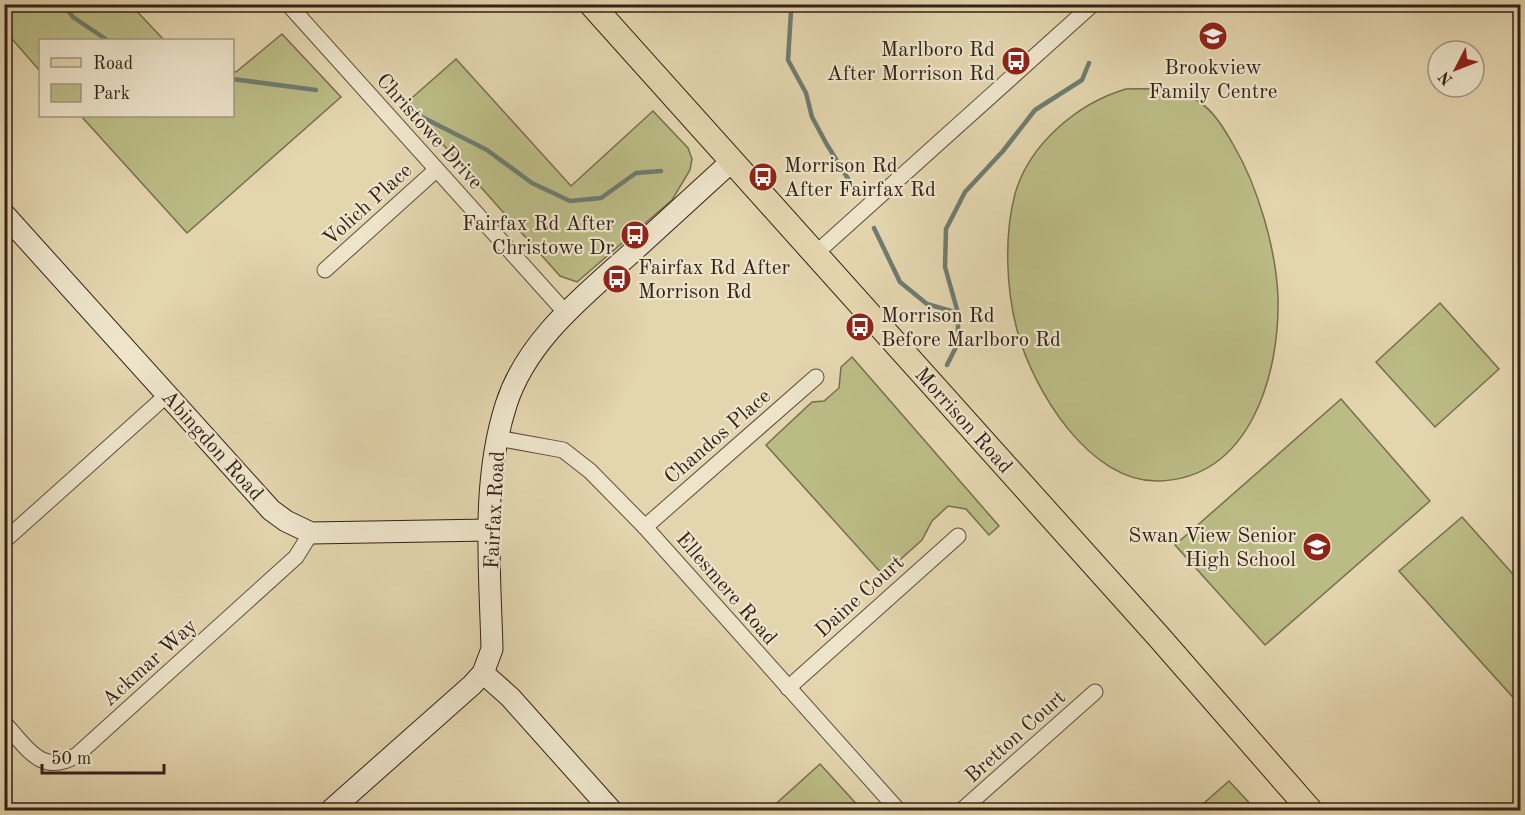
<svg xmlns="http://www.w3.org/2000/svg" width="1525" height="815" viewBox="0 0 1525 815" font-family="'Old Standard TT',serif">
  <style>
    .green { fill: #bbbb85; stroke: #786e4e; stroke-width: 1.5 }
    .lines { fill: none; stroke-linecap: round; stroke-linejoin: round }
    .stream { stroke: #6e7c70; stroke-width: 4.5 }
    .street-casing { stroke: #604e3e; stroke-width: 17 }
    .secondary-casing { stroke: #342118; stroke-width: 23 }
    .primary-casing { stroke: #342118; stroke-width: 26 }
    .street { stroke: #ede4ca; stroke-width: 15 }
    .secondary { stroke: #ede4ca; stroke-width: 21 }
    .primary { stroke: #e3d5ae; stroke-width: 24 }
    .labels { text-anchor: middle; stroke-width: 4.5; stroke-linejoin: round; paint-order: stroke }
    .poi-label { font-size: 21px; fill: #342118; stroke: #ede4ca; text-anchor: end }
    .street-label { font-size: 21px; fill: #342118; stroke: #ede4ca }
  </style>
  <rect width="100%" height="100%" fill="#e3d5ae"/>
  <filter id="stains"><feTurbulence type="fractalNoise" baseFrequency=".00333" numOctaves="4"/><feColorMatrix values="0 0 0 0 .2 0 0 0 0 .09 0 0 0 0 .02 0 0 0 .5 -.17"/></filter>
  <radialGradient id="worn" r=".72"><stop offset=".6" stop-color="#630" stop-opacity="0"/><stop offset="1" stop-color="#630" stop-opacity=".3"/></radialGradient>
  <!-- green -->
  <g class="green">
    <path d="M4,5H131L164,40H40V71L5,31Z"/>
    <path d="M282,34L341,97L187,233L81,116H232L233,71L236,72Z"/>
    <path d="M456,59L571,186L653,111L688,148L692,159L690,170L672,200L577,282L560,276L406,103Z"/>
    <path d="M1126,89C1151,88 1176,88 1198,101C1214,111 1225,130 1234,146C1258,187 1276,249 1278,297C1280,373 1251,477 1160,481C1090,484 1033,390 1017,330C1006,288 1004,236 1015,194C1029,144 1078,103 1126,89Z"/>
    <path d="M1440,303L1499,369L1435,427L1376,362Z"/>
    <path d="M852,357L999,526L989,535L966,509L948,506L932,521L922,540L883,575L766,445L812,402L824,401L839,388L841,367Z"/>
    <path d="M1341,399L1430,501L1265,645L1175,545Z"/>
    <path d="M1462,517L1520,582V705L1399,571Z"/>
    <path d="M820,764L862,810H769Z"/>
    <path d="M1229,781L1256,810H1196Z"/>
  </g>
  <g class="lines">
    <!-- stream -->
    <g class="stream">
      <path d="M63,4L73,17L107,40"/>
      <path d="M788,4L791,11L788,60L806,93L812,117L826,143L855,190"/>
      <path d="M232,79L316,90"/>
      <path d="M422,117L487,150L532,183L570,201L601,198L636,173L661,171"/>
      <path d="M874,228L900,282L927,304L958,313V343L947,365"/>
      <path d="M958,313L945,267L946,229L965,192L1003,151L1035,110L1082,80L1089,63"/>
    </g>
    <!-- street casing -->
    <g class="street-casing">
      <g id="street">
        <path d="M288,4L565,312"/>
        <path d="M815,254L1093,4"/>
        <path d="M325,270L436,170"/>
        <path d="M497,438L563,450L590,471L645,527L898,810"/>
        <path d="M645,527L816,377"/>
        <path d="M4,541L167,395"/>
        <path d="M788,688L958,536"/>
        <path d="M4,723C27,747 41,777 77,755L296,557L311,533"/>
        <path d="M962,810L1095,692"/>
      </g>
    </g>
    <!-- secondary casing -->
    <g class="secondary-casing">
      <g id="secondary">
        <path d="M4,214L271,510L286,521L311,533L489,530"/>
        <path d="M483,673L510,697L611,810"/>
        <path d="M331,810L472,685L483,673L492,649C490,569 481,483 506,405C526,342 580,299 628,256C663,224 697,193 732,161"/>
      </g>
    </g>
    <!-- primary casing -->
    <g class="primary-casing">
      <path id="primary" d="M591,4L1159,637L1310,810"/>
    </g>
    <!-- street -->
    <use href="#street" class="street"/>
    <!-- secondary -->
    <use href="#secondary" class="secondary"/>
    <!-- primary -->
    <use href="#primary" class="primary"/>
  </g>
  <!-- icons -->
  <defs>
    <g id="school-disc" transform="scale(1.5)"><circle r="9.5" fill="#8f2418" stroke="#ede4ca"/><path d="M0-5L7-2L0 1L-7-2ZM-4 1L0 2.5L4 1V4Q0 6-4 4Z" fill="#fff"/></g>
    <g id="bus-disc" transform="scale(1.5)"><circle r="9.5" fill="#8f2418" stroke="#ede4ca"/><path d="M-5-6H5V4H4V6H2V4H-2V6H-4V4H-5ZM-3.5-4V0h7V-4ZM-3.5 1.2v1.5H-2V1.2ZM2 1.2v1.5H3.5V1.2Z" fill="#fff"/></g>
  </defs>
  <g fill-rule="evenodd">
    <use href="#school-disc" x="1213" y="36"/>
    <use href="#bus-disc" x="1016" y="61"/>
    <use href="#bus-disc" x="763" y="177"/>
    <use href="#bus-disc" x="635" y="235"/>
    <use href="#bus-disc" x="617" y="279"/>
    <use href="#bus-disc" x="860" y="327"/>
    <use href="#school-disc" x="1317" y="547"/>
  </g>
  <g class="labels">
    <!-- poi labels -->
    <g class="poi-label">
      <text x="995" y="56">Marlboro Rd<tspan x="995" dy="24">After Morrison Rd</tspan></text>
      <text x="1213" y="74" text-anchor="middle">Brookview<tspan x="1213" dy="24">Family Centre</tspan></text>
      <text x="784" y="172" text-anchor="start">Morrison Rd<tspan x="784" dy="24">After Fairfax Rd</tspan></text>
      <text x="614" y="230">Fairfax Rd After<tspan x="614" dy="24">Christowe Dr</tspan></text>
      <text x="638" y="274" text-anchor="start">Fairfax Rd After<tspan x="638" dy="24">Morrison Rd</tspan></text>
      <text x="881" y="322" text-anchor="start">Morrison Rd<tspan x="881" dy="24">Before Marlboro Rd</tspan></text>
      <text x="1296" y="542">Swan View Senior<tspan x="1296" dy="24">High School</tspan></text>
    </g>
    <!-- street labels -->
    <g class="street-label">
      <text transform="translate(430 131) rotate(48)" y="7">Christowe Drive</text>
      <text transform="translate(367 204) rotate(-42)" y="7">Volich Place</text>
      <text transform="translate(964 420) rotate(48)" y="7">Morrison Road</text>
      <text transform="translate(717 436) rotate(-41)" y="7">Chandos Place</text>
      <text transform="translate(213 445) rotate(48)" y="7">Abingdon Road</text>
      <text transform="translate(494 510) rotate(-87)" y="7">Fairfax Road</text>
      <text transform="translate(727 588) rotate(49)" y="7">Ellesmere Road</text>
      <text transform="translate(859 596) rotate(-42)" y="7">Daine Court</text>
      <text transform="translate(149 662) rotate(-42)" y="7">Ackmar Way</text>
      <text transform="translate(1015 736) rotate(-42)" y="7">Bretton Court</text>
    </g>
  </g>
  <!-- margin -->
  <rect width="1525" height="815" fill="none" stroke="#e3d5ae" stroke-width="24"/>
  <rect x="6" y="6" width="1513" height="803" fill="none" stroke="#342118" stroke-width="3"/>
  <rect x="12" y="12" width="1501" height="791" fill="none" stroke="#342118" stroke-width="1.5"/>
  <!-- legend -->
  <rect x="39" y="39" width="195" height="78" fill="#ede4ca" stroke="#a39683" stroke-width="1.5"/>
  <rect x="51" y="58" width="30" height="9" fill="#e3d5ae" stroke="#a39683" stroke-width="1.5"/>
  <text x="93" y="69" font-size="18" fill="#342118">Road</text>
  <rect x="51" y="84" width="30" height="18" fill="#bbbb85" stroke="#a39683" stroke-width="1.5"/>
  <text x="93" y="99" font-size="18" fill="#342118">Park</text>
  <!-- north arrow -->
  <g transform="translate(1456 69) rotate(228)"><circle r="28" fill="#ede4ca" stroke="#a39683" stroke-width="1.5"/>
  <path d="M0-4.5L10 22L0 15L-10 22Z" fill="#8f2418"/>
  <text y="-9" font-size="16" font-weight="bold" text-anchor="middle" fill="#342118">N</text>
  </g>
  <!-- scale -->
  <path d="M42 764v9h122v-9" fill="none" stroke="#342118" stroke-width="3"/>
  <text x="51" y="764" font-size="18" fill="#342118" stroke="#ede4ca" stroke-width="4.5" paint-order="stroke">50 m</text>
  <rect width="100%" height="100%" filter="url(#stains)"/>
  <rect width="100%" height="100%" fill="url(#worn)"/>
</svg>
